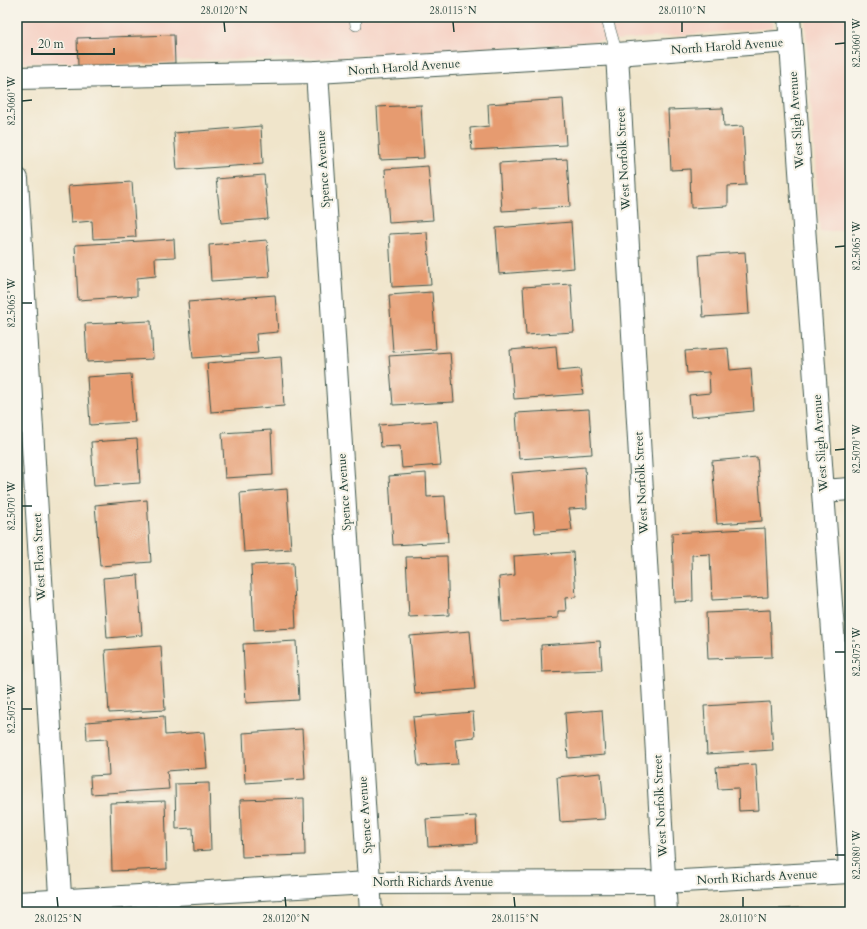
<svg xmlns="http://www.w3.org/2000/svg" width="867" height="929" viewBox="0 0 867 929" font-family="Cardo,serif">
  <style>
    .built { fill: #f6d2c5 }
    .building { fill: #e69b70 }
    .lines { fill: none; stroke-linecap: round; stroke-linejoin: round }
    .lane-casing { stroke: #3e564b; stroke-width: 12 }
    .street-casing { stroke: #3e564b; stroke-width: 24 }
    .lane { stroke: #fff; stroke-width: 11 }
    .street { stroke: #fff; stroke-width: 22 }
    .ticks { fill: none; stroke: #1f3d34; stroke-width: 1.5 }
    .labels { text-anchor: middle; stroke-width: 4; stroke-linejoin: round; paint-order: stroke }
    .street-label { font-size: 12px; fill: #1f3d34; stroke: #f7f3e8 }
    .neatline { fill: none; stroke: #1f3d34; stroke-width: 1.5 }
    .ticks-label { font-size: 10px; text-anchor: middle; fill: #1f3d34 }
  </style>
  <rect width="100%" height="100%" fill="#f7f3e8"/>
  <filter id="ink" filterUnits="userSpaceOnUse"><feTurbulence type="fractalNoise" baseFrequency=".025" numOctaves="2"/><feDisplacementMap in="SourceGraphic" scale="8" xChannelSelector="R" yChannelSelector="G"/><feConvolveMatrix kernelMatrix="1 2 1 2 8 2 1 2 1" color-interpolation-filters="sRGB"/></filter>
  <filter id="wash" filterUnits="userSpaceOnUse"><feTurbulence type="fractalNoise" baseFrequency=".012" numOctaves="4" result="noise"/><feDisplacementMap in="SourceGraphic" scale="16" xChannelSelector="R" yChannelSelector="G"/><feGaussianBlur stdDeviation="0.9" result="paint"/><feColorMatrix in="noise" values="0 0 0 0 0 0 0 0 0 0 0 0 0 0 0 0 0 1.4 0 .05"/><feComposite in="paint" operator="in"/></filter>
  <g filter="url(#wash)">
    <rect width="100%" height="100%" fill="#f0e5cb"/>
    <!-- built -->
    <g class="built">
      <path d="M17,17H773V28L616,40L316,58L17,63Z"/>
      <path d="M805,17H850V230L820,232Z"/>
    </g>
    <g id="blocks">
      <!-- building -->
      <g class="building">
        <path d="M174,35L175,63L78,66L77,38Z"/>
        <path d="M563,99L566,145L472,150L470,128L489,126L488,104Z"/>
        <path d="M421,105L424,158L380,160L377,107Z"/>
        <path d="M723,108L724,127L743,126L746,185L728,186V206L691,208L690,169L671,170L668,110Z"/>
        <path d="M261,126L263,164L177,170L174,133Z"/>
        <path d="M567,159L570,207L502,211L499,163Z"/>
        <path d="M428,166L433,220L389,223L385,169Z"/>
        <path d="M264,175L268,219L221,223L216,179Z"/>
        <path d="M132,182L136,237L93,239L92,221L71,223L68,186Z"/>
        <path d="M571,222L574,268L499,274L496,228Z"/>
        <path d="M427,232L431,285L392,287L389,234Z"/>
        <path d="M174,239L175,257L155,258L156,276L137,278V296L78,300L75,245Z"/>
        <path d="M267,240L270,277L211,281L209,245Z"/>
        <path d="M745,252L749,314L703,317L699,255Z"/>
        <path d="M571,284L574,332L526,335L523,287Z"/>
        <path d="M432,292L436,349L393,352L389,295Z"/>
        <path d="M275,295L278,332L256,334L258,353L193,358L188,302Z"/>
        <path d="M151,321L153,359L87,362L85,324Z"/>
        <path d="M556,346L558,371L580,369L583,394L514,399L510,350Z"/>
        <path d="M728,348L730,370L751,368L754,411L691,417L689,395L710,393L709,372L687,373L685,351Z"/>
        <path d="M450,352L454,402L393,405L389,356Z"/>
        <path d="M281,357L284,406L211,412L207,363Z"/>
        <path d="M131,374L135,422L90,425L87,377Z"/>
        <path d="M589,409L592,454L519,459L516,413Z"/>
        <path d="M437,421L441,465L402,468L400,446L381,447L379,425Z"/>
        <path d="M271,430L273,475L225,478L222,433Z"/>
        <path d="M137,439L140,483L94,486L91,442Z"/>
        <path d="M757,457L762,521L717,524L712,461Z"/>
        <path d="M585,467L587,508L569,509L572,530L535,533L533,512L515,514L511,473Z"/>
        <path d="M426,473L427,497L445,496L448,542L393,545L389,476Z"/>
        <path d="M287,489L291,549L244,552L240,493Z"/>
        <path d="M147,500L151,562L100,566L95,505Z"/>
        <path d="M765,528L768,597L712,600L710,554L692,555L693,601L674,602L672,533Z"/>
        <path d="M573,552L576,597L565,598L566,611H558V618L502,622L499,577L515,575L514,556Z"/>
        <path d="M447,556L449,615L409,617L406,557Z"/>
        <path d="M293,563L296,628L254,630L251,565Z"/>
        <path d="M138,575L142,635L107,638L103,578Z"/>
        <path d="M770,610L772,657L708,659L706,613Z"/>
        <path d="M470,631L475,689L415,694L410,636Z"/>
        <path d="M296,641L299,700L246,703L243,644Z"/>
        <path d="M600,641L602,670L542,672L541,645Z"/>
        <path d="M161,646L165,710L109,713L105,650Z"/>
        <path d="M770,702L773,750L707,754L704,706Z"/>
        <path d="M602,710L605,755L568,758L565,713Z"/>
        <path d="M473,712L475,737L455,739L458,764L418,766L413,717Z"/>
        <path d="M164,716L165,735L204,732L207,768L167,771L169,789L91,794L90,776L109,775L107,739L87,740L86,722Z"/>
        <path d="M302,729L305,779L245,783L243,733Z"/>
        <path d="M756,764L759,810L739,811L738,788L718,789L716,767Z"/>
        <path d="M601,773L605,819L560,822L557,777Z"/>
        <path d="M209,783L211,850L194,851L193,828L176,829L175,784Z"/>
        <path d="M304,798L305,855L242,857L240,800Z"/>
        <path d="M165,801L167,869L112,871L110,803Z"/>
        <path d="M476,816L477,843L428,846L426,819Z"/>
        <path d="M799,908V912H733V911Z"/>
      </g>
    </g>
  </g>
  <g filter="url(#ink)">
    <use href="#blocks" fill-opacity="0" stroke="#3e564b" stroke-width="1"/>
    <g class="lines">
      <!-- lane casing -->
      <g class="lane-casing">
        <g id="lane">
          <path d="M355,17L356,25"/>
          <path d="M608,17V23L617,54"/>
        </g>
      </g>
      <!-- street casing -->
      <g class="street-casing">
        <g id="street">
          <path d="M789,17L850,869"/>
          <path d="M617,54L666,912"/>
          <path d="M317,72L371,912"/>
          <path d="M17,78L317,72L617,54L790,41"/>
          <path d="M17,179L61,912"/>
          <path d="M823,491L850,489"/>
          <path d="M17,903L369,883L664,882L850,872"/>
        </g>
      </g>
      <!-- lane -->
      <use href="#lane" class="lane"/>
      <!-- street -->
      <use href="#street" class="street"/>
    </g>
  </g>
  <!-- ticks -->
  <path class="ticks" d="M224,22L225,32M453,22L454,32M682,22V32M835,44L845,43M22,101L32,100M835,247L845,246M22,303H32M835,450L845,449M22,506H32M835,652H845M22,709H32M835,855H845M57,897L58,907M285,897L286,907M514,897L515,907M743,897V907"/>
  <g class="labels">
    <!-- street labels -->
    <g class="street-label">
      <text transform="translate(727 46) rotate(-4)" y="4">North Harold Avenue</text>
      <text transform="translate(404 67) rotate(-4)" y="4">North Harold Avenue</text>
      <text transform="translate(796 120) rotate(-94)" y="4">West Sligh Avenue</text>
      <text transform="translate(623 159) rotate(-93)" y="4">West Norfolk Street</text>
      <text transform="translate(323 169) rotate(-94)" y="4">Spence Avenue</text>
      <text transform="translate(820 443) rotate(-94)" y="4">West Sligh Avenue</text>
      <text transform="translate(641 483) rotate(-93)" y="4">West Norfolk Street</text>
      <text transform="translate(344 492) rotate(-94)" y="4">Spence Avenue</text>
      <text transform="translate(39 557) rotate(-93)" y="4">West Flora Street</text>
      <text transform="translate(660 806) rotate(-93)" y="4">West Norfolk Street</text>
      <text transform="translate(365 815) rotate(-94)" y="4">Spence Avenue</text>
      <text transform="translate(757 877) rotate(-3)" y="4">North Richards Avenue</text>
      <text x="433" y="886">North Richards Avenue</text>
    </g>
  </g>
  <!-- margin -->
  <rect width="867" height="929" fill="none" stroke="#f7f3e8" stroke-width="44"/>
  <!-- scale -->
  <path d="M32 48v6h82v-6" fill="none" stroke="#1f3d34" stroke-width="2"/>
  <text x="38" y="48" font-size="12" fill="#1f3d34" stroke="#f7f3e8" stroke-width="3" paint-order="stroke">20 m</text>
  <rect x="22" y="22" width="823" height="885" class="neatline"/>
  <g class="ticks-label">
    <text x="224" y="14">28.0120°N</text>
    <text x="453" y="14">28.0115°N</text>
    <text x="682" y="14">28.0110°N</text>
    <text transform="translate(856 43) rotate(-90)" y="4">82.5060°W</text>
    <text transform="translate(11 101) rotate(-90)" y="4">82.5060°W</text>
    <text transform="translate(856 246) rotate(-90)" y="4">82.5065°W</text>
    <text transform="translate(11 303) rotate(-90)" y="4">82.5065°W</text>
    <text transform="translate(856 449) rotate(-90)" y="4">82.5070°W</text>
    <text transform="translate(11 506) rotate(-90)" y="4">82.5070°W</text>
    <text transform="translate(856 652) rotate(-90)" y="4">82.5075°W</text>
    <text transform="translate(11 709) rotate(-90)" y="4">82.5075°W</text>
    <text transform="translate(856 855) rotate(-90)" y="4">82.5080°W</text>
    <text x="58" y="922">28.0125°N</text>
    <text x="286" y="922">28.0120°N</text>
    <text x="515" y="922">28.0115°N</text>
    <text x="743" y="922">28.0110°N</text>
  </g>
</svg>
